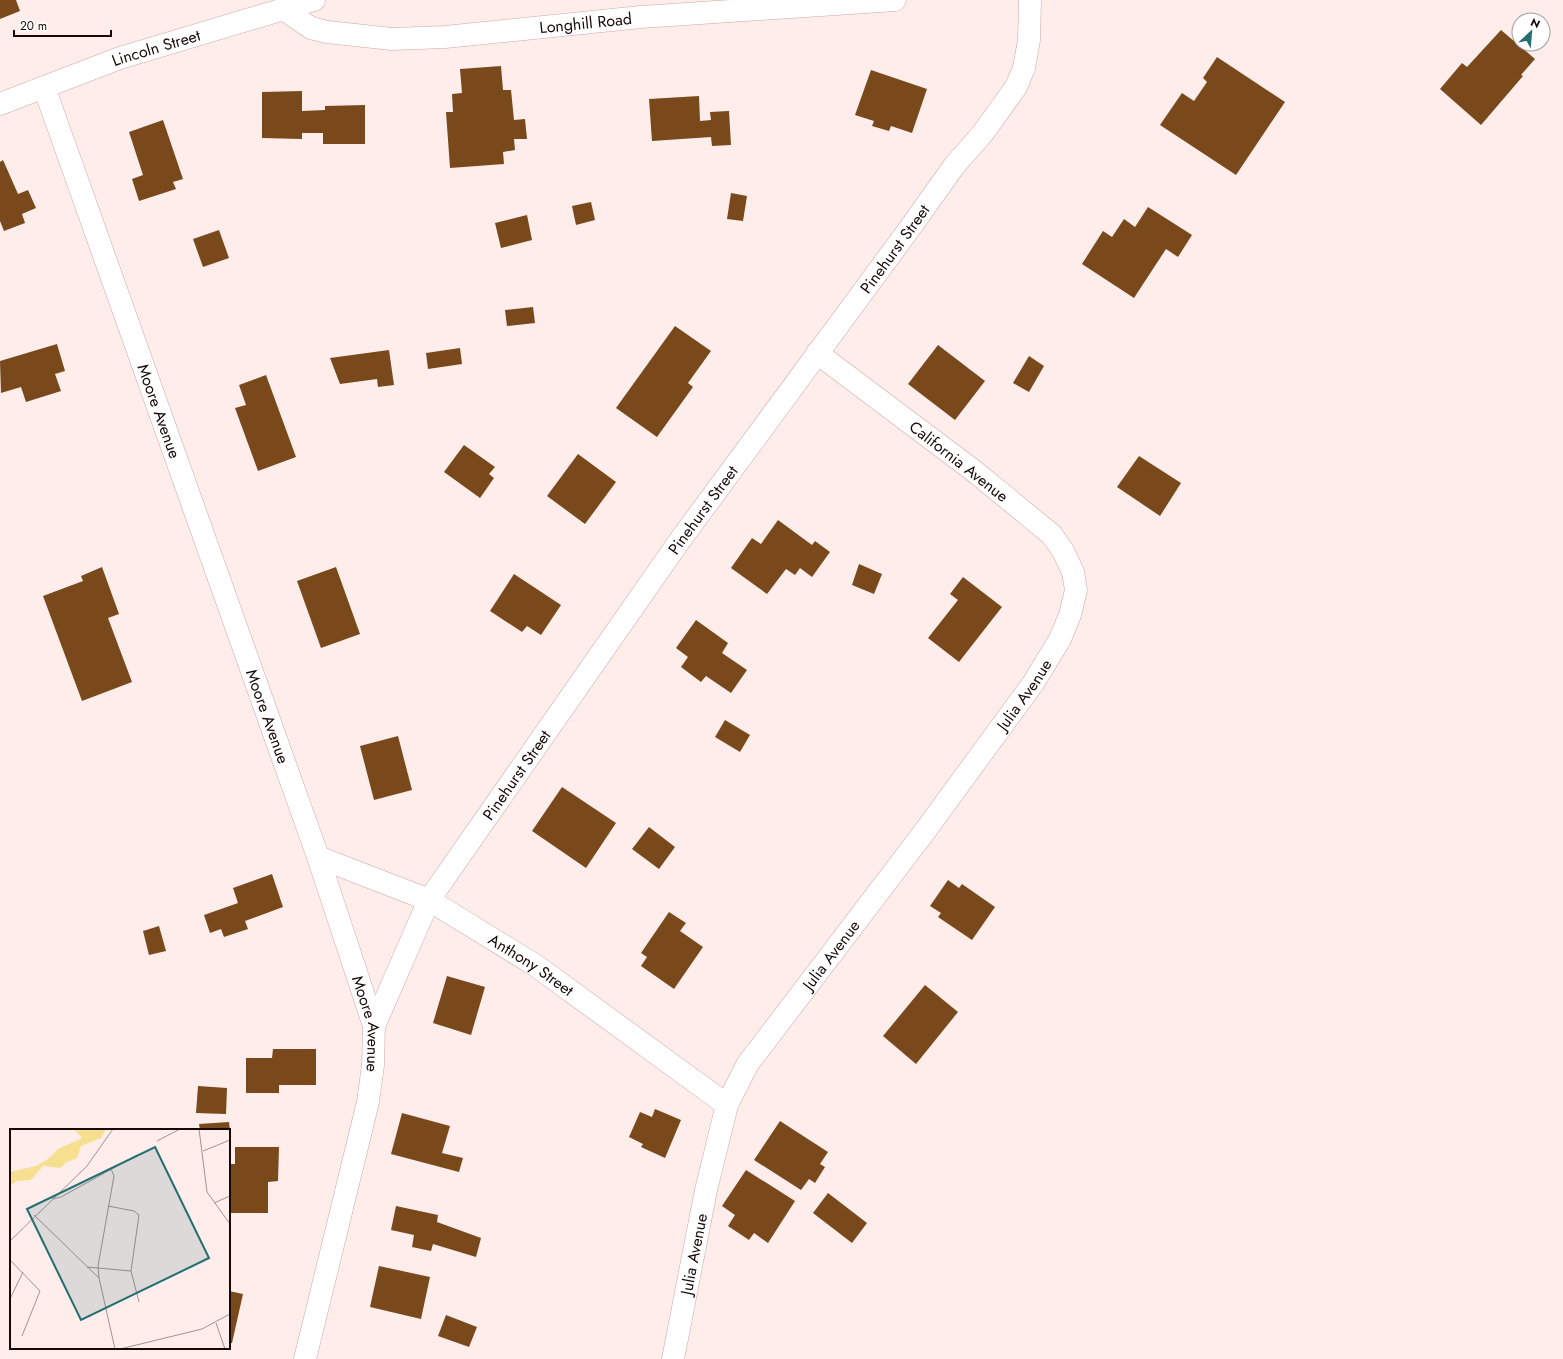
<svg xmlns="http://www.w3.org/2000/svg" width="1563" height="1359" viewBox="0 0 1563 1359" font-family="Jost,sans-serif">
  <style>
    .building { fill: #79491c }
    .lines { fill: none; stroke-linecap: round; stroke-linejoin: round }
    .street-casing { stroke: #cea7a3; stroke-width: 23 }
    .secondary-casing { stroke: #cea7a3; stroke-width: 23 }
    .street { stroke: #fff; stroke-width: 22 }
    .secondary { stroke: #fff; stroke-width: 22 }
    .labels { text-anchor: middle; stroke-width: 4; stroke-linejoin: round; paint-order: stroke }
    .street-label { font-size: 16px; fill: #160908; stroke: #fff }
    .inset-road { fill: none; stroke: #a19290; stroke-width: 1 }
    .view { fill: #236e70; fill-opacity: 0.15; stroke: #236e70; stroke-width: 2 }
    .inset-edge { fill: none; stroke: #160908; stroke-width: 2 }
  </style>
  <rect width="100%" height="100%" fill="#feedeb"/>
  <!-- building -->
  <g class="building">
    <path d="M0,0H16L20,11L0,19Z"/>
    <path d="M1501,30L1535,59L1521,75L1523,76L1481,125L1440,89L1462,63L1467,67Z"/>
    <path d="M1217,57L1285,102L1236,175L1160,125L1182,93L1194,101L1207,82L1203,78Z"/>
    <path d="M501,66L503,90H511L514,120L525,119L527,139H514L515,150L503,152L504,164L450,168L446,112H453L452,94L462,93L460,69Z"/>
    <path d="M871,70L927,89L912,133L891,126L889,131L872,126L874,121L855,115Z"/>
    <path d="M302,91V111L325,110V106L365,105V144H323V133H302V139L262,138V92Z"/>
    <path d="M699,96L700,121L711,120L710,112L729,111L731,145L712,146L711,137L652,141L649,99Z"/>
    <path d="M163,120L183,179L173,182L176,189L139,201L132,179L143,175L129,132Z"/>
    <path d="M3,160L18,194L28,190L36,208L22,214L25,223L4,231L0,221V162Z"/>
    <path d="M731,193L747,196L743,221L727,219Z"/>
    <path d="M591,202L595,220L576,225L572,206Z"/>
    <path d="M1148,207L1192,235L1178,257L1166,249L1134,298L1082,264L1103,231L1112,237L1124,219L1135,227Z"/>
    <path d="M527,215L532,240L501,248L495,223Z"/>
    <path d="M219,230L229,258L203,267L193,239Z"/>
    <path d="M533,307L535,323L507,326L505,310Z"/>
    <path d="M675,326L711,351L688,383L693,387L657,437L616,408Z"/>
    <path d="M57,344L65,371L55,374L61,391L26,402L21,387L1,393L0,361Z"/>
    <path d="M938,345L985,381L955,420L908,384Z"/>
    <path d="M460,348L462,364L428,369L426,353Z"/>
    <path d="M389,350L394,385L378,387L377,379L340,384L330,358Z"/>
    <path d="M1029,356L1044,366L1029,392L1013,383Z"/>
    <path d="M266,375L296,457L258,471L235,408L246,405L239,385Z"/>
    <path d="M464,445L495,467L489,474L494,478L480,498L444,472Z"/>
    <path d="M578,454L616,482L585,524L547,496Z"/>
    <path d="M1139,456L1181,483L1160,516L1117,487Z"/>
    <path d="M778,520L812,545L815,541L830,552L812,577L800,568L795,575L786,569L767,594L731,568L752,538L761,544Z"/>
    <path d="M859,564L882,574L874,594L852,585Z"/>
    <path d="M102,567L119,614L108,618L132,682L82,701L43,596L83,581L81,576Z"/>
    <path d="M336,567L360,634L321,648L297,581Z"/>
    <path d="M514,574L561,605L541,635L527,626L522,632L490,611Z"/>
    <path d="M963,577L1002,607L959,662L928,638L958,600L950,594Z"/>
    <path d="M696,620L728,643L722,653L747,670L731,693L706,676L701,682L681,667L688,657L676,648Z"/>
    <path d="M725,720L750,735L740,752L715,737Z"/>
    <path d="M398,736L412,790L374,800L360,746Z"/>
    <path d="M562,787L616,823L586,868L532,831Z"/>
    <path d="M649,827L675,847L659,869L632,849Z"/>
    <path d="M272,874L283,907L245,921L248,929L224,937L221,929L210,933L204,915L238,903L233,888Z"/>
    <path d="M948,880L959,888L962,884L995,907L972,940L938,917L941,913L930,906Z"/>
    <path d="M669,912L686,923L680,931L703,947L674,989L641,966L647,957L641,953Z"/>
    <path d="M159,926L166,951L149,955L143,931Z"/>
    <path d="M447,976L485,987L471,1035L433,1023Z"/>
    <path d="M925,985L958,1012L916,1064L883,1036Z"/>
    <path d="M273,1049H316V1085H279V1093H246V1058H272Z"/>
    <path d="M198,1086L227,1088L226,1114L196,1113Z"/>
    <path d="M655,1109L681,1120L665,1158L641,1147L643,1144L629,1137L640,1112L652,1117Z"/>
    <path d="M402,1113L450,1126L442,1153L463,1158L459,1172L391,1154Z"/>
    <path d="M780,1121L828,1152L820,1164L825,1167L815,1183L809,1179L801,1190L754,1160Z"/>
    <path d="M229,1122L230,1130H200L199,1124Z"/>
    <path d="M235,1147H279L278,1181L268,1182V1213H229V1164H235Z"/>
    <path d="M746,1170L795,1201L768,1243L754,1233L749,1240L728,1226L735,1215L722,1206Z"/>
    <path d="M828,1193L867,1223L852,1243L813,1213Z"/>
    <path d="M396,1206L438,1215L437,1222L481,1238L476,1257L433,1244L431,1251L412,1247L414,1235L391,1230Z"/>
    <path d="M379,1266L430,1277L421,1319L370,1307Z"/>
    <path d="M229,1291L243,1294L232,1343H229Z"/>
    <path d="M446,1315L477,1327L469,1347L438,1336Z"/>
  </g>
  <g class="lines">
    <!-- street casing -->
    <g class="street-casing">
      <g id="street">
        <path id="s1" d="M283,9L311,28L327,32L392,39L445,37L641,17L895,0"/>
        <path id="s2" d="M44,87L318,857L374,1026L373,1065L368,1102L305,1359"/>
        <path id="s3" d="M318,857L429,900L535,965L727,1105"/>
        <path id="s4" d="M374,1026L429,900L678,543L910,228L954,166L983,133L1016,87L1024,68L1029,40L1030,1"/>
        <path id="s5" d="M673,1359L706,1190L727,1105L747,1065L925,831L1034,682L1060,639L1070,615L1076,590L1073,572L1063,551L1052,535L974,471L817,353"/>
      </g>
    </g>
    <!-- secondary casing -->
    <g class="secondary-casing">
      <g id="secondary">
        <path id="s6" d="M0,104L120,58L314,0"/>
      </g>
    </g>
    <!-- street -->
    <use href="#street" class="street"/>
    <!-- secondary -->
    <use href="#secondary" class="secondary"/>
  </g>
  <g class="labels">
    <!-- street labels -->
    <g class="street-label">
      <text dy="6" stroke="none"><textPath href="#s1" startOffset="310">Longhill Road</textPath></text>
      <text dy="6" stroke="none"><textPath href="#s6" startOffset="166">Lincoln Street</textPath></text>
      <text dy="6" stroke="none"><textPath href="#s4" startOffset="938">Pinehurst Street</textPath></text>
      <text dy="6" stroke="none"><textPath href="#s2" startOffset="344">Moore Avenue</textPath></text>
      <text transform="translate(959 461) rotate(38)" y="6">California Avenue</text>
      <text dy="6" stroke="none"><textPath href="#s4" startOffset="614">Pinehurst Street</textPath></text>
      <text dy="6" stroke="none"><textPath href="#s5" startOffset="767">Julia Avenue</textPath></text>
      <text dy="6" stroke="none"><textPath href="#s2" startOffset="668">Moore Avenue</textPath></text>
      <text dy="6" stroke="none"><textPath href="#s4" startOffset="290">Pinehurst Street</textPath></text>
      <text dy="6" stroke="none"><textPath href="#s5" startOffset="443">Julia Avenue</textPath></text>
      <text dy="6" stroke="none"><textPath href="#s3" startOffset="240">Anthony Street</textPath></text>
      <text dy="6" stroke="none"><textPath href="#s2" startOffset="992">Moore Avenue</textPath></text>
      <text dy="6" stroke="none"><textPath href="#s5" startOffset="107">Julia Avenue</textPath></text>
    </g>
  </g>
  <!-- overview -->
  <g transform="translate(10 1129)">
    <rect width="220" height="220" fill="#feedeb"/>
    <path d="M64,0H96L91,9L71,17L67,29L55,34L51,39L33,37L21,51L7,52L0,57V43L26,37L38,30L48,20L72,9Z" fill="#f6e090"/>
    <path class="inset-road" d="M189,0L197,63L220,95M147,12L170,0M193,22L220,11M42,70L51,68L127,26M204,74L220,67M98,77L124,82L129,86L121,142L129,173M24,86L89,149L105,220M0,112L77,37L103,0M0,131L30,162L12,207M77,138L121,142M89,149L88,137L104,47L101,40M0,170L13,143M206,194L215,220M110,220L192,200L220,185"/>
    <path class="view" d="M145,18L199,129L71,191L17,80Z"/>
    <rect width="220" height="220" class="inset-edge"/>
  </g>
  <!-- north arrow -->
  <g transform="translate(1531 32) rotate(26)"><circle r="19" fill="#ffffff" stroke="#a29d9c"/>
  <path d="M0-3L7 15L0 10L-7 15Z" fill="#236e70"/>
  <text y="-6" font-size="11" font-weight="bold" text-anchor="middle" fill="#160908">N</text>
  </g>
  <!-- scale -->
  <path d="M14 30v6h97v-6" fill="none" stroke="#160908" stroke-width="2"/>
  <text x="20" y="30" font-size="12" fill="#160908" stroke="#ffffff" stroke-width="3" paint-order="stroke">20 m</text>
</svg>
